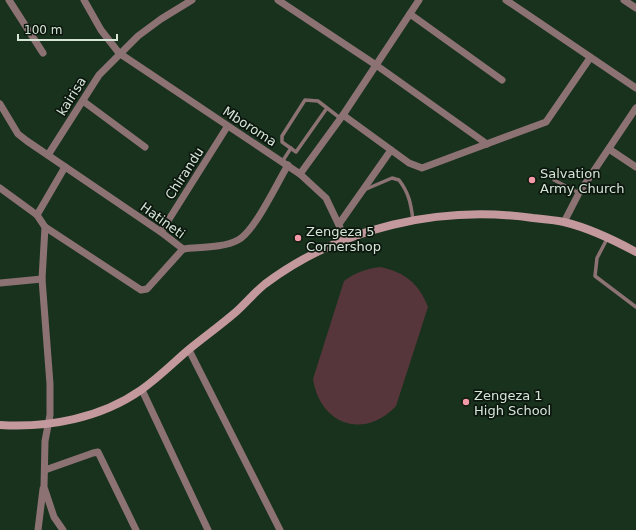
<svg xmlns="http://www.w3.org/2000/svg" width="636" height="530" viewBox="0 0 636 530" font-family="'DejaVu Sans',sans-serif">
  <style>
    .green { fill: #56363a }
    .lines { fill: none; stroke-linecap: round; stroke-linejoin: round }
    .lane { stroke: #8d7274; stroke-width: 3.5 }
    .street { stroke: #8d7274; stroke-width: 7 }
    .secondary { stroke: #c4999e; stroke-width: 8 }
    .poi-dot { fill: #f49aa6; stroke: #0c170e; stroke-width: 1.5 }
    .labels { text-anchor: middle; stroke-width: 3.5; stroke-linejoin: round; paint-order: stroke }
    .street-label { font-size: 13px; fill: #d6e5d8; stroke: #0c170e }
    .poi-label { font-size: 13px; fill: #d6e5d8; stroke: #0c170e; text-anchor: start }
  </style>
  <rect width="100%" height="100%" fill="#19321e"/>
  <!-- green -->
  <path class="green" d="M380,267C405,272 419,284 428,307L396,406C364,440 320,425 313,379L344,281C356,272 366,269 380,267Z"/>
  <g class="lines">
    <!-- lane -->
    <g class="lane">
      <path d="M327,108L296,152L282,142V136L305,100L318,101L340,118"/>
      <path d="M282,162L291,148"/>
      <path d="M554,180L579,193"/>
      <path d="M364,190L392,178L399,180C409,193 411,204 413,220"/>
      <path d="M607,239L597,258L595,276L636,307"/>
    </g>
    <!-- street -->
    <g class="street">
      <path d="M9,0L43,53"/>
      <path d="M84,0L101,30L119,53L300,174L326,198L346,240"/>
      <path d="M278,0L376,65L487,144"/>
      <path d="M506,0L636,88"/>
      <path d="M624,0L636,8"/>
      <path d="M410,14L502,80"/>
      <path d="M83,101L145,147"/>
      <path d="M0,104L18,134L27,141L161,232L183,249C200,247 223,248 238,240C255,231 277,183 288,165"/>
      <path d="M343,115L409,163L422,168L546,122L590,58"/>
      <path d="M609,149L636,167"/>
      <path d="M48,155L99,75L138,36L161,19L192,0"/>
      <path d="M300,174L343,115L419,0"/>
      <path d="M0,188L37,215L45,227L42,279L50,384V415L45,441L44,487L54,517L63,530"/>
      <path d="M37,215L65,167"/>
      <path d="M564,222L579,193L636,108"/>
      <path d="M339,224L391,150"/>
      <path d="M45,227L141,290L147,289L183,249"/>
      <path d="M161,232L227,127"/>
      <path d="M0,283L42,279"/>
      <path d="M189,350L280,530"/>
      <path d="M142,390L208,530"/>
      <path d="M45,470L93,453L98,452L136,530"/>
      <path d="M38,530L43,489"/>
    </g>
    <!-- secondary -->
    <path class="secondary" d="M0,425C49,428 101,418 141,390C158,378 172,364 187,351C204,337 221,325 237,311C247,302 255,292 265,284C341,227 440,205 533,218C543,219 554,220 564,222C589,228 614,240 636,252"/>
  </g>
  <!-- markers -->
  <g class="poi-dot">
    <circle cx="532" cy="180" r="4"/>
    <circle cx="298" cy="238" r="4"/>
    <circle cx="466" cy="402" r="4"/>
  </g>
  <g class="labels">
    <!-- street labels -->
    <g class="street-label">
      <text transform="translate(71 96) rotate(-58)" y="5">kairisa</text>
      <text transform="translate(250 126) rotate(33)" y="5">Mboroma</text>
      <text transform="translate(184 173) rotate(-57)" y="5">Chirandu</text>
      <text transform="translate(163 220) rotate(36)" y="5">Hatineti</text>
    </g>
    <!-- poi labels -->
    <g class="poi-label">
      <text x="540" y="178">Salvation<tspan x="540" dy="15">Army Church</tspan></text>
      <text x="306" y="236">Zengeza 5<tspan x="306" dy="15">Cornershop</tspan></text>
      <text x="474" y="400">Zengeza 1<tspan x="474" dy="15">High School</tspan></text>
    </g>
  </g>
  <!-- scale -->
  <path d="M18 34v6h99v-6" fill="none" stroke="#d6e5d8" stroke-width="2"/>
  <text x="24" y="34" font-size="12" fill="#d6e5d8" stroke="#0c170e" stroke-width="3" paint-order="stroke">100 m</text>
</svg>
